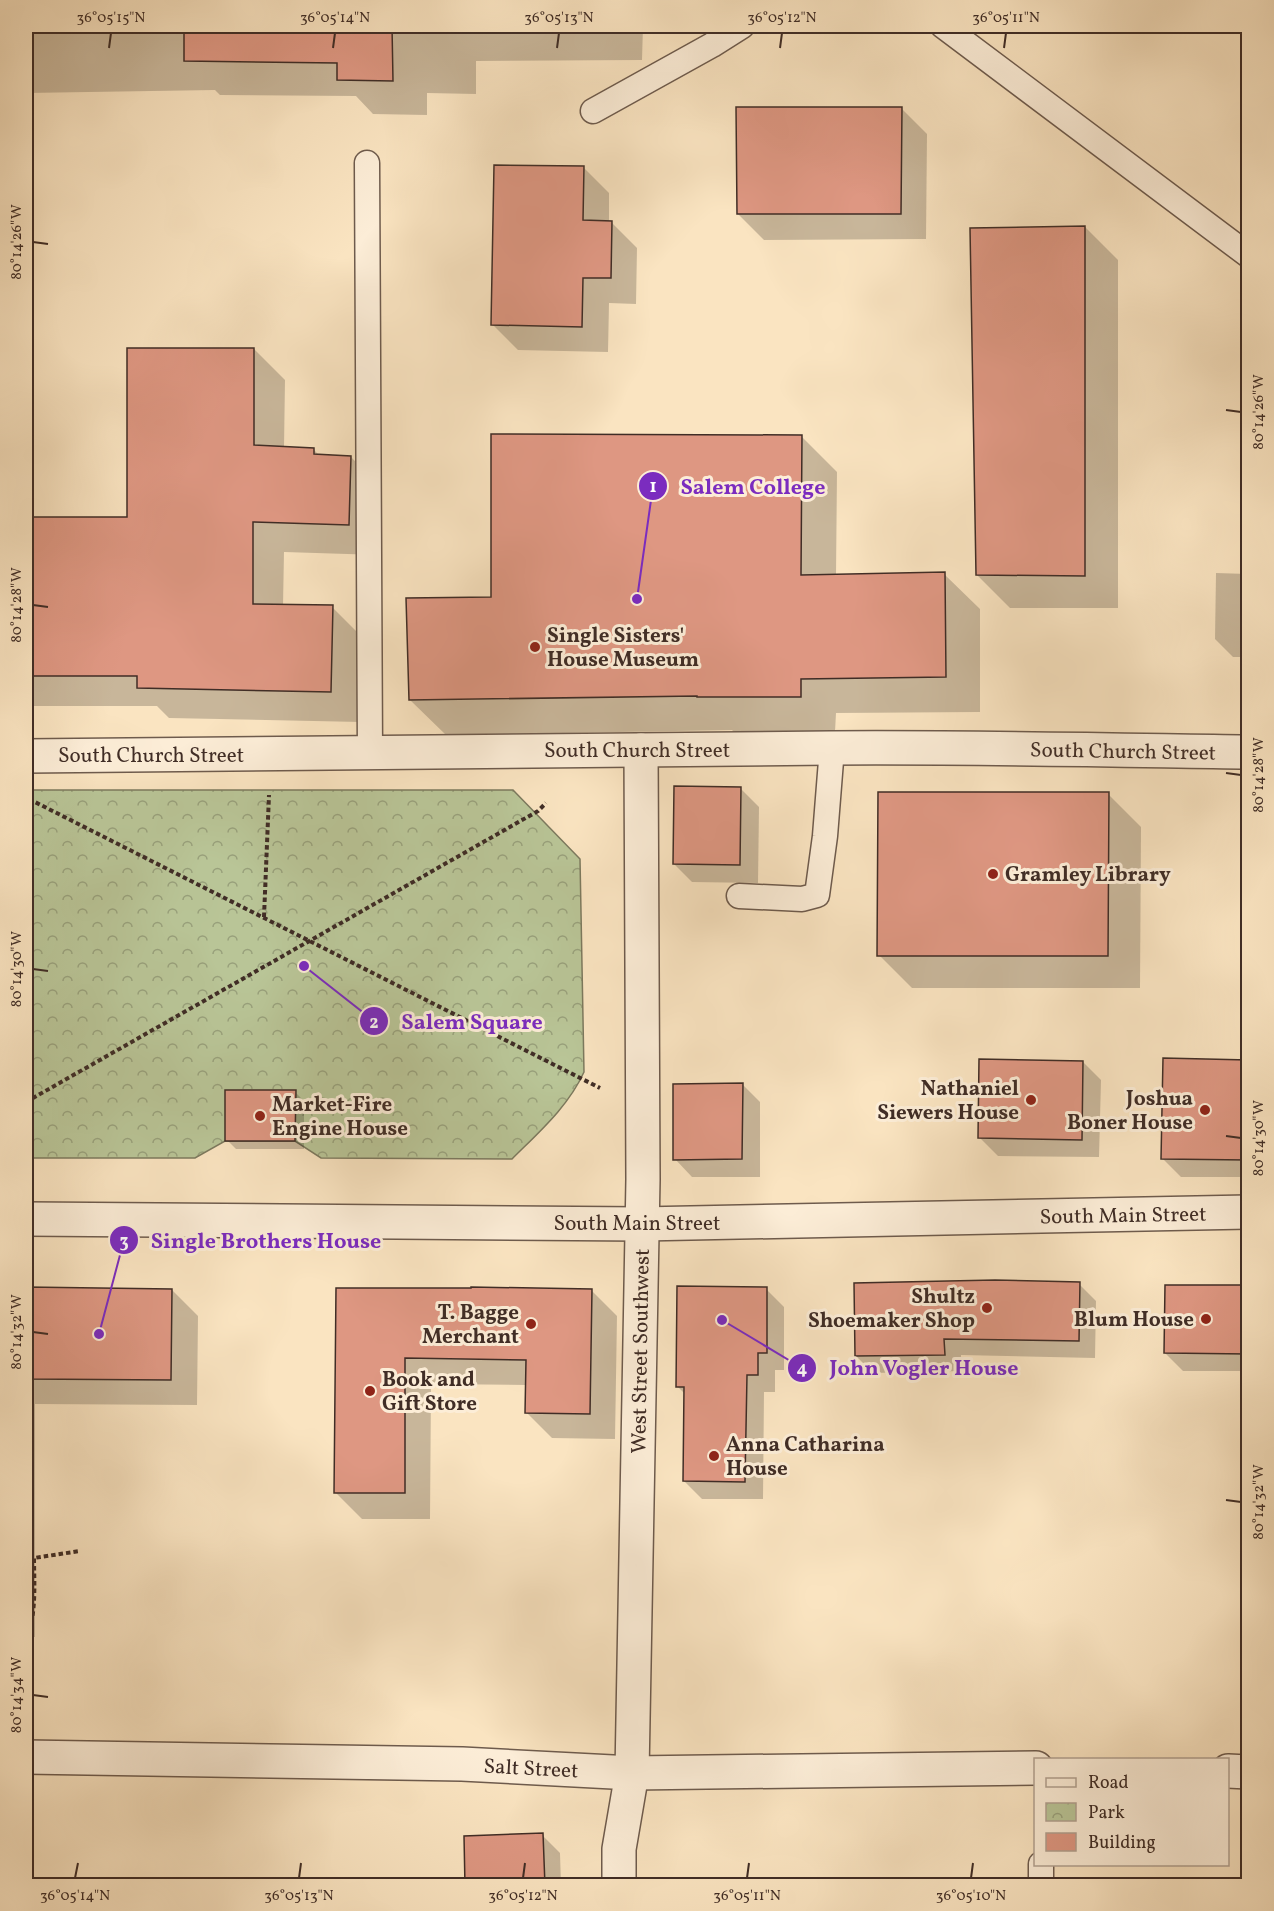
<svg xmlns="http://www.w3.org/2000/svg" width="1274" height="1911" viewBox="0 0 1274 1911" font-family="Vollkorn,serif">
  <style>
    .park { fill: url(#park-crowns); stroke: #7c795e; stroke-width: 1.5 }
    .shadow { fill: #0003 }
    .building { fill: #de9782; stroke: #402d26; stroke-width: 1.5 }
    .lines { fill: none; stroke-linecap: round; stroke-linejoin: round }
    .service-casing { stroke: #6e5b4d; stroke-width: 27 }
    .pedestrian-casing { stroke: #6e5b4d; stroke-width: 36 }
    .minor-casing { stroke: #6e5b4d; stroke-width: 36 }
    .path { stroke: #402d26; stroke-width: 4; stroke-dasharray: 4.5 3; stroke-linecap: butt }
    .service { stroke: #fcedd7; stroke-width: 24 }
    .pedestrian { stroke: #fcedd7; stroke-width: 33 }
    .minor { stroke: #fcedd7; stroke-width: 33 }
    .ticks { fill: none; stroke: #402d26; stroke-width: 2 }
    .poi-dot { fill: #8f2418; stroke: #fcedd7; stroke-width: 2 }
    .labels { text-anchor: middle; stroke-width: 6; stroke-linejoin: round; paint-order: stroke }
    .poi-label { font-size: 21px; font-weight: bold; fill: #402d26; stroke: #fcedd7; text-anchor: start }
    .street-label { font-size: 21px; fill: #402d26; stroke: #fcedd7 }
    .leader { fill: none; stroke: #7b2cbf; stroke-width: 2 }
    .callout-dot { fill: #7b2cbf; stroke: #fcedd7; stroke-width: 2 }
    .mark-label { font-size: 18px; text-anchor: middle; font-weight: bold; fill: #fff }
    .callout-label { font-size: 22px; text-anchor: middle; font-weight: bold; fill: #7b2cbf; stroke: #fcedd7; stroke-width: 6; stroke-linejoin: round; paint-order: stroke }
    .neatline { fill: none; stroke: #402d26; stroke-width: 2 }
    .ticks-label { font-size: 15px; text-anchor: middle; fill: #402d26 }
  </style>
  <defs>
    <pattern id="park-crowns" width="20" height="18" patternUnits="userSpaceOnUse" patternTransform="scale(1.5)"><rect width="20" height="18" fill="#b9c597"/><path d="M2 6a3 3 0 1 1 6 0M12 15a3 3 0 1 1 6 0" fill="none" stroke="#98a07b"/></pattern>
  </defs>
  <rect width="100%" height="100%" fill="#fae4c1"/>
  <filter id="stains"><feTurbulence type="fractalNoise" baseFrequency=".00333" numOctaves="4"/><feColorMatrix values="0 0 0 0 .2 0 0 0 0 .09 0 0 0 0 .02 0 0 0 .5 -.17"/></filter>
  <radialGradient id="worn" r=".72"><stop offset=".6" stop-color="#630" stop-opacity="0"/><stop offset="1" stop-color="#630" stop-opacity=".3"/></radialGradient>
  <!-- park -->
  <path class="park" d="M26,790H513L580,859L584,1072C568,1107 539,1132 512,1159L321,1158L295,1141H225L195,1158H26Z"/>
  <!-- shadow -->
  <g class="shadow">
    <path d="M26,26H643L642,60L476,61V94L427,93V115L373,114L356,96L220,95L215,90L26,93Z"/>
    <path d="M901,108L927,134L926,239L764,240L738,214Z"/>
    <path d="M583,167L609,193V222H611L637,248L636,304L609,303L608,352L518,350L492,324Z"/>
    <path d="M1085,227L1118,260V608H1010L977,575Z"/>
    <path d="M254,349L285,380L284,448L313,449L320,456L351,457L381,488L379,555L284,552L283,606L332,607L363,638L361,722L169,718L157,706H26V518H128Z"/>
    <path d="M802,437L837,472L836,576L944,574L980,609V712L836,713L835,732H734L732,730L446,735L410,700L492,598Z"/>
    <path d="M1216,573L1248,574V657H1233L1215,639Z"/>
    <path d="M741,789L759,807L758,883L692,882L674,864Z"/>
    <path d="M1108,794L1141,827L1140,988H912L879,955Z"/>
    <path d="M1164,1060L1248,1061V1177H1181L1163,1159Z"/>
    <path d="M1083,1062L1101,1080L1099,1157L998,1156L980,1138Z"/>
    <path d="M742,1084L760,1102V1177H692L675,1159Z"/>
    <path d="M295,1092L304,1101V1149H236L227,1140Z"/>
    <path d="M1079,1284L1096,1301L1095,1358L961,1355V1371L873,1373L856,1356Z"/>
    <path d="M1166,1286L1248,1287V1371H1183L1165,1353Z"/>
    <path d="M26,1289L172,1290L198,1316L197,1405L35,1404V1637H26Z"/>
    <path d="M766,1289L784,1307V1370H775V1392H764L763,1499H702L684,1481L685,1394L677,1386Z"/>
    <path d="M337,1290H591L617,1316L615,1439L552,1438L526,1412L527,1385L431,1384L430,1519H362L336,1493Z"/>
    <path d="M542,1835L560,1853L561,1886H467Z"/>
  </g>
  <!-- building -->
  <g class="building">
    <path d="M184,26H392L393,81L337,80V63L184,61Z"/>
    <path d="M736,107H902L901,214H737Z"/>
    <path d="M494,165L584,166L583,220L612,221L611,278H583L582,327L491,325Z"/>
    <path d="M1085,226V576L976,575L970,228Z"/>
    <path d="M127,348H254V445L314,448V454L351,456L349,525L253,522V604L333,605L331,692L137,688V676H26V517H127Z"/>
    <path d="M491,434L802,435L801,575L945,572L946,677L801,679V697H697V696L409,700L406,598L491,597Z"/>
    <path d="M674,786L741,787L740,865L673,864Z"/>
    <path d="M878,792H1109L1108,956H877Z"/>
    <path d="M1163,1058L1248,1060V1160L1161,1159Z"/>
    <path d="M979,1059L1083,1061L1082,1140L978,1138Z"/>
    <path d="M743,1083L742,1159L673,1160V1084Z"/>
    <path d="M225,1090H296L295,1141H225Z"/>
    <path d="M995,1280L1080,1282L1079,1341L944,1339L945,1355L855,1356L854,1283Z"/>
    <path d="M1165,1285H1248V1354L1164,1353Z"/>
    <path d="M677,1286L767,1287V1353H758V1375H747L745,1482L683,1481L684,1387H676Z"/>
    <path d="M26,1287L172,1289L171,1380L26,1379Z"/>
    <path d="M471,1287L592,1289L590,1414L525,1413L526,1360L405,1358V1493H334L336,1288H471Z"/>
    <path d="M543,1833L545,1886H465L464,1836Z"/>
  </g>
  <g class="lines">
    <!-- service casing -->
    <g class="service-casing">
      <g id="service">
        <path d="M943,26L1248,255"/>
        <path d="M593,111L712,45L742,26"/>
        <path d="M367,163L370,752"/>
        <path d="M739,896L802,899L817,895L825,836L832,748"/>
        <path d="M1041,1883V1864"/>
      </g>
    </g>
    <!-- pedestrian casing -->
    <g class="pedestrian-casing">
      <path id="pedestrian" d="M26,1757L462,1764L632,1773"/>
    </g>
    <!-- minor casing -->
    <g class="minor-casing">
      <g id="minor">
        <path d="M26,756C294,755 562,749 831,748C970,747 1109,750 1248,752"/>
        <path d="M26,1219L642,1224L1248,1212"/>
        <path d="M1228,1771L1248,1772"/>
        <path d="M632,1773L1036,1768"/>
        <path d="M619,1886V1849L632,1773L643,1179L641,750"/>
      </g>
    </g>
    <!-- path -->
    <g class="path">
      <path d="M29,799L600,1088"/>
      <path d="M264,917L269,795"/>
      <path d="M26,1102L538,811L546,803"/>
      <path d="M26,1637C37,1617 34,1580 34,1558L80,1551"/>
    </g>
    <!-- service -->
    <use href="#service" class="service"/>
    <!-- pedestrian -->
    <use href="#pedestrian" class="pedestrian"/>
    <!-- minor -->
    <use href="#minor" class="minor"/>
  </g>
  <!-- ticks -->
  <path class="ticks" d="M109,48L111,33M333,48L335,33M557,48L559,33M780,48L782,33M1004,48L1006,33M33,242L48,244M1226,410L1241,412M33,605L48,607M1226,773L1241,775M33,969L48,971M1226,1136L1241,1138M33,1332L48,1334M1226,1500L1241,1502M33,1695L48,1697M75,1878L78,1863M299,1878L301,1863M523,1878L525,1863M747,1878L749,1863M971,1878L973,1863"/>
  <!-- markers -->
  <g class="poi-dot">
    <circle cx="535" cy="647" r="6"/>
    <circle cx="993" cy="874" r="6"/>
    <circle cx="1031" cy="1100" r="6"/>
    <circle cx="1205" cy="1110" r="6"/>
    <circle cx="260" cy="1116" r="6"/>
    <circle cx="987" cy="1308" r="6"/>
    <circle cx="1206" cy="1319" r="6"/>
    <circle cx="531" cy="1324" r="6"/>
    <circle cx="370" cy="1391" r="6"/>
    <circle cx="714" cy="1456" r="6"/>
  </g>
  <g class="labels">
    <!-- poi labels -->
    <g class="poi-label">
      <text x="547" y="642">Single Sisters'<tspan x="547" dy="24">House Museum</tspan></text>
      <text x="1005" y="881">Gramley Library</text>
      <text x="1019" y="1095" text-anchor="end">Nathaniel<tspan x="1019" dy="24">Siewers House</tspan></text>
      <text x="1193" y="1105" text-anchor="end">Joshua<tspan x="1193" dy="24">Boner House</tspan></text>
      <text x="272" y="1111">Market-Fire<tspan x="272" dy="24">Engine House</tspan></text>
      <text x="975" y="1303" text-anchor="end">Shultz<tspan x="975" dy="24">Shoemaker Shop</tspan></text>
      <text x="519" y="1319" text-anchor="end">T. Bagge<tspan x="519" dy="24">Merchant</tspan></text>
      <text x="1194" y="1326" text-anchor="end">Blum House</text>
      <text x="382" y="1386">Book and<tspan x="382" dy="24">Gift Store</tspan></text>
      <text x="726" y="1451">Anna Catharina<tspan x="726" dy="24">House</tspan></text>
    </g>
    <!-- street labels -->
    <g class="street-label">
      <text x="637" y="757">South Church Street</text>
      <text transform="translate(1123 751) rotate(1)" y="7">South Church Street</text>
      <text x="151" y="762">South Church Street</text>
      <text transform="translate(1123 1215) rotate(-1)" y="7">South Main Street</text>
      <text x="637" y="1230">South Main Street</text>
      <text transform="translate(640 1351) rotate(-89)" y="7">West Street Southwest</text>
      <text transform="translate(531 1768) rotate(3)" y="7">Salt Street</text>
    </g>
  </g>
  <!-- callouts -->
  <path class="leader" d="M637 599L653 486M304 966L374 1021M99 1334L124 1240M722 1320L802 1368"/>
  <g class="callout-dot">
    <circle cx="637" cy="599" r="6"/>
    <circle cx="304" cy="966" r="6"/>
    <circle cx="99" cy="1334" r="6"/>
    <circle cx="722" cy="1320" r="6"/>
    <circle cx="653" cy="486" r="15"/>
    <circle cx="374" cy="1021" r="15"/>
    <circle cx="124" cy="1240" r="15"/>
    <circle cx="802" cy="1368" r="15"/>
  </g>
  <g class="mark-label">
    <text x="653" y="492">1</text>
    <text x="374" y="1028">2</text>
    <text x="124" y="1247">3</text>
    <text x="802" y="1374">4</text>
  </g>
  <g class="callout-label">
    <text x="753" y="494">Salem College</text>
    <text x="472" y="1029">Salem Square</text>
    <text x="266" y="1248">Single Brothers House</text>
    <text x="924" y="1375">John Vogler House</text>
  </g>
  <!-- margin -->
  <rect width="1274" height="1911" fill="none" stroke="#fae4c1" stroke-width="66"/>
  <!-- legend -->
  <rect x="1034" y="1758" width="195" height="108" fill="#fcedd7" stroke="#b1a090" stroke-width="1.5"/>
  <rect x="1046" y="1778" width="30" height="9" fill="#fcedd7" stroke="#b1a090" stroke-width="1.5"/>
  <text x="1088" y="1788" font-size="18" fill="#402d26">Road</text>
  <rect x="1046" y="1803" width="30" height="18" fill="url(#park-crowns)" stroke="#b1a090" stroke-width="1.5"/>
  <text x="1088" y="1818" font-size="18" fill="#402d26">Park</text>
  <rect x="1046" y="1833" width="30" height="18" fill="#de9782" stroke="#b1a090" stroke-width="1.5"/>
  <text x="1088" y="1848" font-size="18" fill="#402d26">Building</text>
  <rect x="33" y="33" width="1208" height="1845" class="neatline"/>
  <g class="ticks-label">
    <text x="111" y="22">36°05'15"N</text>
    <text x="335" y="22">36°05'14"N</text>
    <text x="559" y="22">36°05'13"N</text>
    <text x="782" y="22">36°05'12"N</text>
    <text x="1006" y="22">36°05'11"N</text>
    <text transform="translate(16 242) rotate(-90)" y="5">80°14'26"W</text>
    <text transform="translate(1258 412) rotate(-90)" y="5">80°14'26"W</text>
    <text transform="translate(16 605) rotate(-90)" y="5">80°14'28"W</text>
    <text transform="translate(1258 775) rotate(-90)" y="5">80°14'28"W</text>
    <text transform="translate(16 969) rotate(-90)" y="5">80°14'30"W</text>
    <text transform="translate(1258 1138) rotate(-90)" y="5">80°14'30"W</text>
    <text transform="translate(16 1332) rotate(-90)" y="5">80°14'32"W</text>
    <text transform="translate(1258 1502) rotate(-90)" y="5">80°14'32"W</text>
    <text transform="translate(16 1695) rotate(-90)" y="5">80°14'34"W</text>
    <text x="75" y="1900">36°05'14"N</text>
    <text x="299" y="1900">36°05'13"N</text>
    <text x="523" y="1900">36°05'12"N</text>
    <text x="747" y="1900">36°05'11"N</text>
    <text x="971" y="1900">36°05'10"N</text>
  </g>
  <rect width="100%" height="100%" filter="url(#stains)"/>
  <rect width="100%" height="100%" fill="url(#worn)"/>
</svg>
